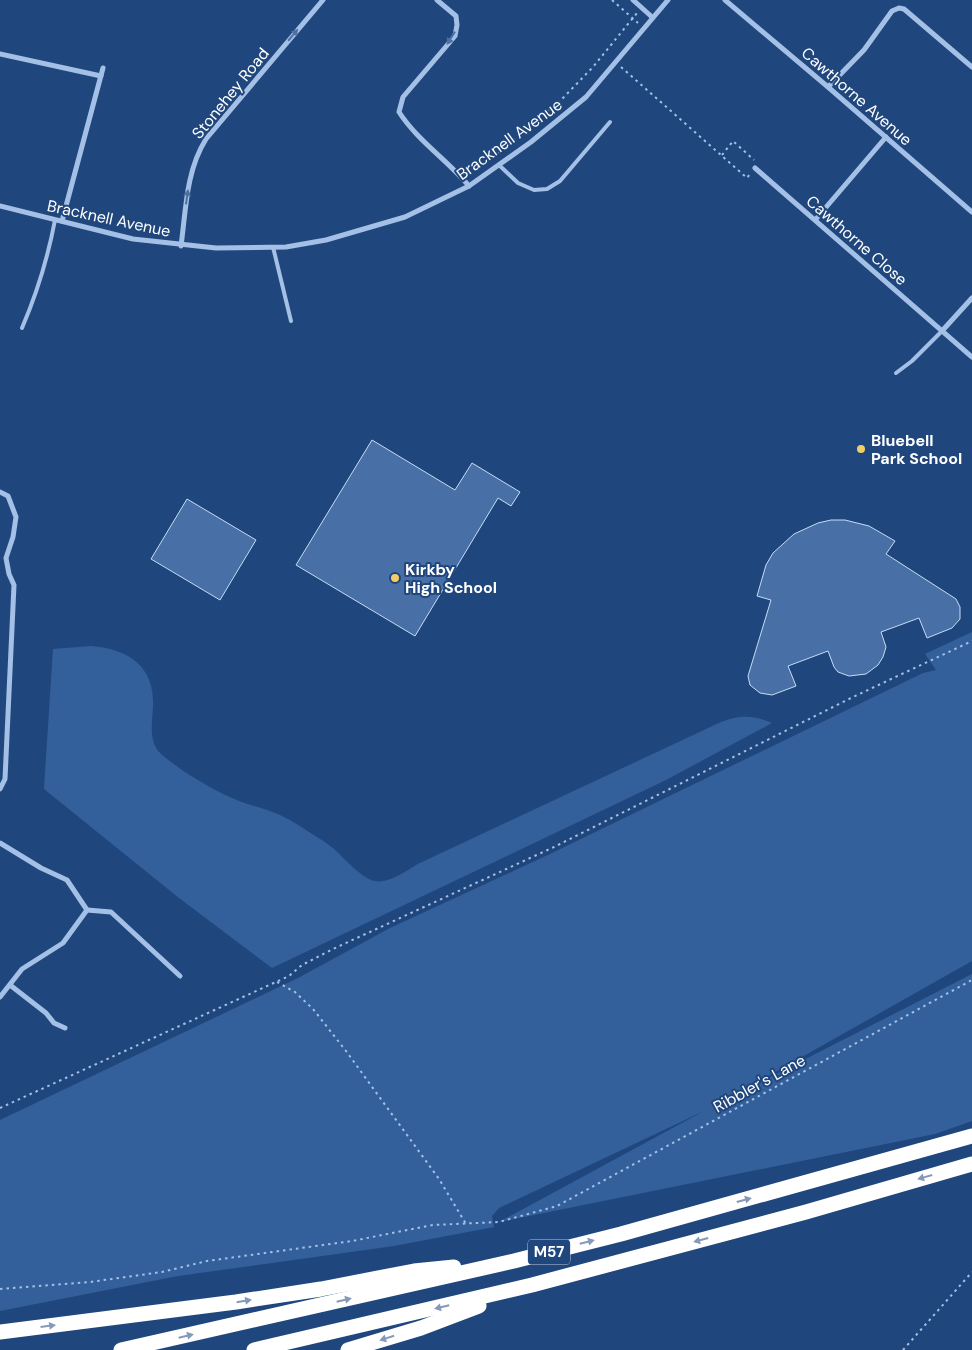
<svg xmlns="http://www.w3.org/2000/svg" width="972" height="1350" viewBox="0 0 972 1350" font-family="'DM Sans',sans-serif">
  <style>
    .green { fill: #33609b }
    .building { fill: #4970a6; stroke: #c7dbf5 }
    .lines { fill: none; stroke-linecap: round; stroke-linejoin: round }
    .path { stroke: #a4c0e6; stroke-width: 2; stroke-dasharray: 2.5 4; stroke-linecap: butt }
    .lane { stroke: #a4c0e6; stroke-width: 4 }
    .street { stroke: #a4c0e6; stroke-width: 5 }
    .highway { stroke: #fff; stroke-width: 15 }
    .oneway { fill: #4e71a2 }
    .oneway2 { fill: #849ab8 }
    .poi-dot { fill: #f3cd65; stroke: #20477d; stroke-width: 2 }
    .labels { text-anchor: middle; stroke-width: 4; stroke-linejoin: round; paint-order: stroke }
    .shield { fill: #20477d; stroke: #bcc8d8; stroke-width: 1 }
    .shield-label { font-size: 15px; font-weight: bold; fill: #fff }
    .street-label { font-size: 16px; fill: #fff; stroke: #20477d }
    .poi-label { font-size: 16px; font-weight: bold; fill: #fff; stroke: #20477d; text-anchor: start }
  </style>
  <rect width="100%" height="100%" fill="#20477d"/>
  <!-- green -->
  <g class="green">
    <path d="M972,632V961L733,1096L972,974V1121L935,1134L499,1222L704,1111L499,1208L492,1216L494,1227L394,1246L178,1276L0,1311V1120L298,978L390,928L550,854L923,673L936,670L925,654Z"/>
    <path d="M91,646C124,649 151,662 153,699C154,717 146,740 161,754C182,772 214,791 239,801C251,806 264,808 275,813C288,818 300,826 312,834C319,838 327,843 334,849C344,858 362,879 375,881C390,884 408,869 420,863L721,722C741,715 752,715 772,723L666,780L272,968L179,898L44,789L53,649Z"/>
  </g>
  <!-- building -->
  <g class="building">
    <path d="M372,440L455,490L472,463L520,492L511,506L498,498L415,636L296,565Z"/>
    <path d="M187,499L256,540L220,600L151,559Z"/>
    <path d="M831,520H845L869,526L895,541L886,554L956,599L960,607V619L952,628L927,638L919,618L881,632L886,647L883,657L878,665L866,674L849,676L838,672L834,667L828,651L788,666L796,686L772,695L760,693L750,685L748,676L771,600L757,596L766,565L773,553L794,534L818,523Z"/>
  </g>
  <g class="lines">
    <!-- path -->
    <g class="path">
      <path d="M612,0L638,23"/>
      <path d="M621,67L747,178L750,174"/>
      <path d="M498,153L561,100L593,67L637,13"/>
      <path d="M722,155L733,141L754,160"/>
      <path d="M469,172L488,161"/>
      <path d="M277,982L295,992L313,1009L346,1051L439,1179L466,1224"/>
      <path d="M0,1108L289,976L302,965L333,949L554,847L853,697L972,641"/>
      <path d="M0,1289L90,1282L162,1272L207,1261L352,1241L433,1225L499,1222L557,1206L972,980"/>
      <path d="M903,1350L972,1272"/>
    </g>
    <!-- lane -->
    <g class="lane">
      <path d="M499,165L518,183L534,190L547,189L560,181L610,122"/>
      <path d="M273,247L291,321"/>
      <path d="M22,328C37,293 48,257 55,220"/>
      <path d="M896,373L912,361L942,331"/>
    </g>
    <!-- street -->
    <g class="street">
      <path d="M437,0L456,16L457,25L455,36L403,97L399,112C417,140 447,160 469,186"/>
      <path d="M633,0L652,17"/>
      <path d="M725,0L828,87L972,212"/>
      <path d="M0,54L101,76"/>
      <path d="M828,87L864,50L892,11L899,8L904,9L972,67"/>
      <path d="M755,168L972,357"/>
      <path d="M0,206L133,239L216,248L286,247L326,240L405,217L469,186L531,142L586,97L668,0"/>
      <path d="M816,219L886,137"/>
      <path d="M62,221L103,68"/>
      <path d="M181,246C186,209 186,171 206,139L323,0"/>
      <path d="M942,331L972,298"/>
      <path d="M0,492L8,496L16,517L13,537L6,558L9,574L14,585L5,779L0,789"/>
      <path d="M0,843L41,868L67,880L87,910L63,943L22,969L0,997"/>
      <path d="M87,910L111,912L180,976"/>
      <path d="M10,985L46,1013L54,1023L65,1028"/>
    </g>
    <!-- highway -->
    <g class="highway">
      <path d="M0,1332L236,1302L321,1289L414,1271L454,1267"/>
      <path d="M121,1350L514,1261L621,1234L972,1136"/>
      <path d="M254,1350L532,1285L806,1212L972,1164"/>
      <path d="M348,1350L421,1328L479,1306"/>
    </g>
  </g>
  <!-- one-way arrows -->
  <defs><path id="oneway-solid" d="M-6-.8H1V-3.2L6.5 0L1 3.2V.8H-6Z" transform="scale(1.25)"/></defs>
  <g class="oneway">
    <use href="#oneway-solid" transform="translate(293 35) rotate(-50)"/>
    <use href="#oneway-solid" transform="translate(451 38) rotate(122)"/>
    <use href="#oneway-solid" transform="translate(187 197) rotate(-82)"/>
  </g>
  <g class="oneway2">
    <use href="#oneway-solid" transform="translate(925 1177) rotate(164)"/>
    <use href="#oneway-solid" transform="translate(744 1200) rotate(-15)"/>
    <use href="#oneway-solid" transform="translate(701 1240) rotate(165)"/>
    <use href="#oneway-solid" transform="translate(587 1242) rotate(-14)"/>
    <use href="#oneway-solid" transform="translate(344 1300) rotate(-13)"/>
    <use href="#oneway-solid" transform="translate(244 1301) rotate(-9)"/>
    <use href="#oneway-solid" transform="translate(442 1307) rotate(167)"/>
    <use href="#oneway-solid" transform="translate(48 1326) rotate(-7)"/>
    <use href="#oneway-solid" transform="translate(186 1336) rotate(-13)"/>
    <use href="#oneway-solid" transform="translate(387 1338) rotate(163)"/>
  </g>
  <!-- markers -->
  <g class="poi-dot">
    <circle cx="861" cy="449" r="5"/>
    <circle cx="395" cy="578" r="5"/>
  </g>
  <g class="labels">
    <!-- shield labels -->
    <rect class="shield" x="528" y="1239.5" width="42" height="25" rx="4"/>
    <g class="shield-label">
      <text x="549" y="1257">M57</text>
    </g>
    <!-- street labels -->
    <g class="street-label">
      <text transform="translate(230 93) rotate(-51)" y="6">Stonehey Road</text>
      <text transform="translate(857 96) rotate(41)" y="6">Cawthorne Avenue</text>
      <text transform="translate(509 139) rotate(-36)" y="6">Bracknell Avenue</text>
      <text transform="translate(109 218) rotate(12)" y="6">Bracknell Avenue</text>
      <text transform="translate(857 240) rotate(41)" y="6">Cawthorne Close</text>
      <text transform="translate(759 1083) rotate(-29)" y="6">Ribbler's Lane</text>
    </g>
    <!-- poi labels -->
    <g class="poi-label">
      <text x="871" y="446">Bluebell<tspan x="871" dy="18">Park School</tspan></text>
      <text x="405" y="575">Kirkby<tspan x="405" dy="18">High School</tspan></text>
    </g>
  </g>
</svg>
